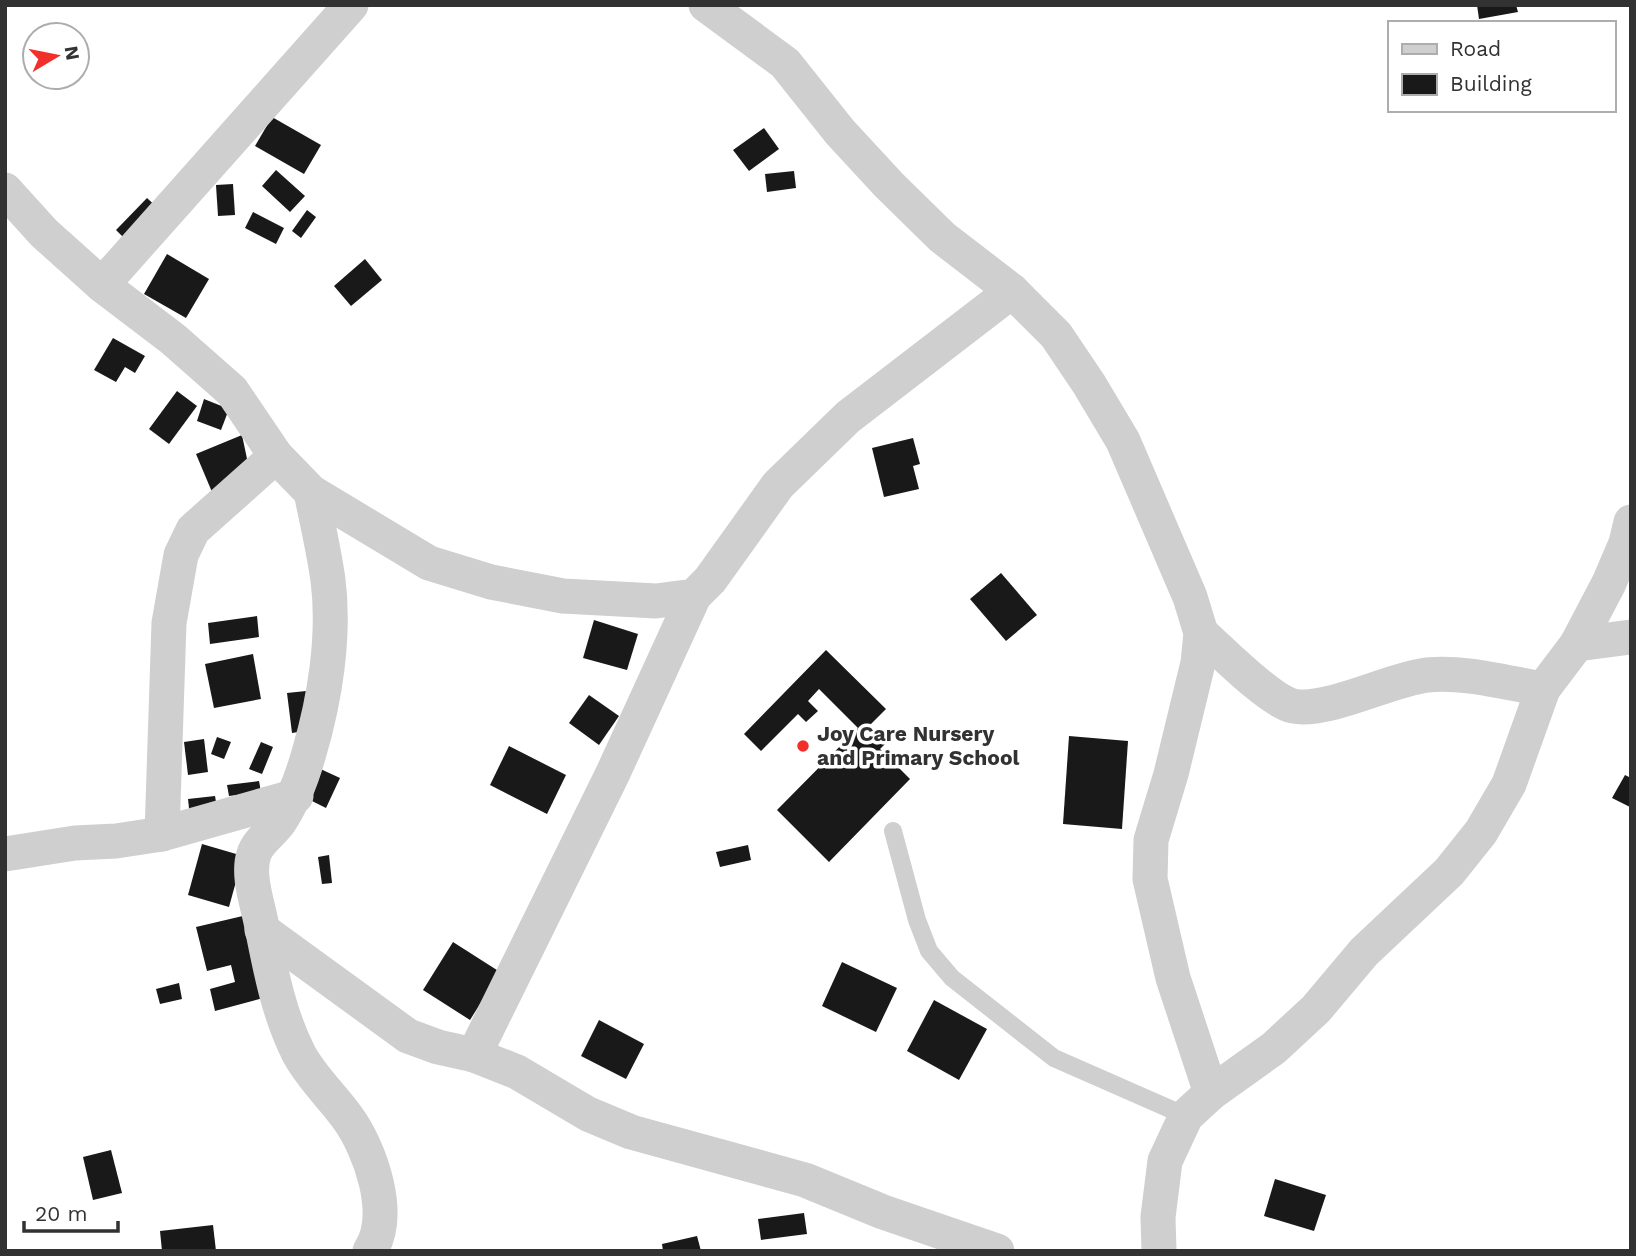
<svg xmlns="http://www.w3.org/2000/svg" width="1636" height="1256" viewBox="0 0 1636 1256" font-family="'Work Sans',sans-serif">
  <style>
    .building { fill: #191919 }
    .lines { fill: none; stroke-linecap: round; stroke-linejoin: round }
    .lane { stroke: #cfcfcf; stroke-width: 18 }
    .street { stroke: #cfcfcf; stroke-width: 35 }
    .poi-dot { fill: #f1302b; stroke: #fff; stroke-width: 2.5 }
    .labels { text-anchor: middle; stroke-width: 7; stroke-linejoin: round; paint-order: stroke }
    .poi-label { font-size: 21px; font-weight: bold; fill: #323232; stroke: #fff; text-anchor: start }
  </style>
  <rect width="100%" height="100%" fill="#fff"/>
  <!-- building -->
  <g class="building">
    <path d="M1477,5H1516L1518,12L1479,19Z"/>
    <path d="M272,117L321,145L304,174L255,146Z"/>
    <path d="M764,128L779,149L749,171L733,150Z"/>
    <path d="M276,170L305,196L290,212L262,186Z"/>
    <path d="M794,171L796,188L767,192L765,174Z"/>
    <path d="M233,184L235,215L218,216L216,185Z"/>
    <path d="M147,198L161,211L130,244L116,230Z"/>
    <path d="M307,210L316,217L301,238L292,231Z"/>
    <path d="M253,212L284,228L276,244L245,228Z"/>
    <path d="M167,254L209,279L186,318L144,294Z"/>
    <path d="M365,259L382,280L351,306L334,286Z"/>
    <path d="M113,338L145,356L135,373L125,367L116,382L94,370Z"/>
    <path d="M177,391L197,406L169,444L149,429Z"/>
    <path d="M204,399L229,409L221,430L197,421Z"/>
    <path d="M242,435L250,473L212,492L196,454Z"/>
    <path d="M913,438L920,464L913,466L919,489L884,497L872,448Z"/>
    <path d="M1001,573L1037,615L1006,641L970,599Z"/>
    <path d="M257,616L259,637L210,644L208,623Z"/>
    <path d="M594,620L638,634L627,670L583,658Z"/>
    <path d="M826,650L886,709L868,727L885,744L880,749L910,779L829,862L777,810L858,728L819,689L808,701L818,711L806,722L798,714L761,751L744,734Z"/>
    <path d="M253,654L261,699L214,708L205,664Z"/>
    <path d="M306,691L311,730L292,733L287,693Z"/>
    <path d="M589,695L619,716L599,745L569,723Z"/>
    <path d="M1069,736L1128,741L1122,829L1063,824Z"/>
    <path d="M217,737L231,742L224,759L211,754Z"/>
    <path d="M204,739L208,772L188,775L184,742Z"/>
    <path d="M261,742L273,747L262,774L249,769Z"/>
    <path d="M509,746L566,775L547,814L490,785Z"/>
    <path d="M314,766L340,778L326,808L300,795Z"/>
    <path d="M1625,775L1631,778L1630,807L1612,798Z"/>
    <path d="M259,781L261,792L229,796L227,785Z"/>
    <path d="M215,796L218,813L190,817L188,799Z"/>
    <path d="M202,844L243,856L229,907L188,895Z"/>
    <path d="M748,845L751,860L720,867L716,852Z"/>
    <path d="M329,855L332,883L322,884L318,857Z"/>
    <path d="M247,915L267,997L215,1011L210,989L235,982L231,965L207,971L196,927Z"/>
    <path d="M453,942L500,972L470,1020L423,990Z"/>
    <path d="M842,962L897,988L876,1032L822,1006Z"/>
    <path d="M179,983L182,999L160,1004L156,989Z"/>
    <path d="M934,1000L987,1029L959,1080L907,1051Z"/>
    <path d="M599,1020L644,1044L626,1079L581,1056Z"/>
    <path d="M111,1150L122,1193L93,1200L83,1157Z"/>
    <path d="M1275,1179L1326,1195L1314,1231L1264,1216Z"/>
    <path d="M804,1213L807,1234L761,1240L758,1219Z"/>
    <path d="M213,1225L216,1251H162L160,1231Z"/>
    <path d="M697,1236L701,1251H663L662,1244Z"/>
  </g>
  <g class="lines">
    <!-- lane -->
    <path class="lane" d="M893,831L917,920L929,951L952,978L1054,1058L1186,1116"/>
    <!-- street -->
    <g class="street">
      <path d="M706,5L785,63L840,132L889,185L942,237L1012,291L1056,335L1089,384L1123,441L1190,597L1201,633L1198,663L1171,774L1151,840L1150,879L1173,978L1211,1093"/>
      <path d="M5,190L44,233L102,285L173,339L232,391L276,456L311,492L429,563L491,582L563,596L656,601L694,596L710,580L778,485L848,417L1012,291"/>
      <path d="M102,285L351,5"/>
      <path d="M311,492C317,521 324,551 328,580C335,636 325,699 309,753C302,778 294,800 280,821C273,832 258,841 254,854C247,874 257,902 261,922C270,967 278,1013 299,1054C312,1078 331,1095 347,1117C370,1148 394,1215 370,1251"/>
      <path d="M1201,633C1220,650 1270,701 1293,706C1327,713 1391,679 1427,675C1465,671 1506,683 1543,689"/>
      <path d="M1577,644L1631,637"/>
      <path d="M162,834L169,623L181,555L193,530L276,456"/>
      <path d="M5,854L75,843L116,841L162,834L296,796"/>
      <path d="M262,930L408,1036L438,1047L474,1055L517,1072L588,1114L631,1132L805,1180L883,1212L997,1251"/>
      <path d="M474,1055L613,773L694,596"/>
      <path d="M1159,1251L1158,1217L1165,1161L1186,1116L1211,1093L1274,1048L1316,1009L1364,952L1449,872L1481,832L1509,784L1543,689L1577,644L1609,583L1626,543L1631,522"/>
    </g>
  </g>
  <!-- markers -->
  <circle class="poi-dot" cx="803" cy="746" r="7"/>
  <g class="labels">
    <!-- poi labels -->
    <g class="poi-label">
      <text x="817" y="741">Joy Care Nursery<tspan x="817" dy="24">and Primary School</tspan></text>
    </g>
  </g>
  <!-- border -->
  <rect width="1636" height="1256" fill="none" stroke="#323232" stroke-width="14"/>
  <!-- legend -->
  <rect x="1388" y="21" width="228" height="91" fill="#ffffff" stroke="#adadad" stroke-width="2"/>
  <rect x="1402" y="44" width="35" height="10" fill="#cfcfcf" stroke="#adadad" stroke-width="2"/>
  <text x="1450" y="56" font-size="21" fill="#323232">Road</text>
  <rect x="1402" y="74" width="35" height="21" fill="#191919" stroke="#adadad" stroke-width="2"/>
  <text x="1450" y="91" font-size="21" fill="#323232">Building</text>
  <!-- north arrow -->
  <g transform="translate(56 56) rotate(80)"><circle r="33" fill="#ffffff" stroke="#adadad" stroke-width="2"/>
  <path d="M0-5L12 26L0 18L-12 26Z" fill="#f1302b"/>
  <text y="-10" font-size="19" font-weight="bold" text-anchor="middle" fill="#323232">N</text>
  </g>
  <!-- scale -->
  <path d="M24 1221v10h94v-10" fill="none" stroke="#323232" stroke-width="3.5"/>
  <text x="35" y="1221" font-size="21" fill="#323232" stroke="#ffffff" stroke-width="5" paint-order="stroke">20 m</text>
</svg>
